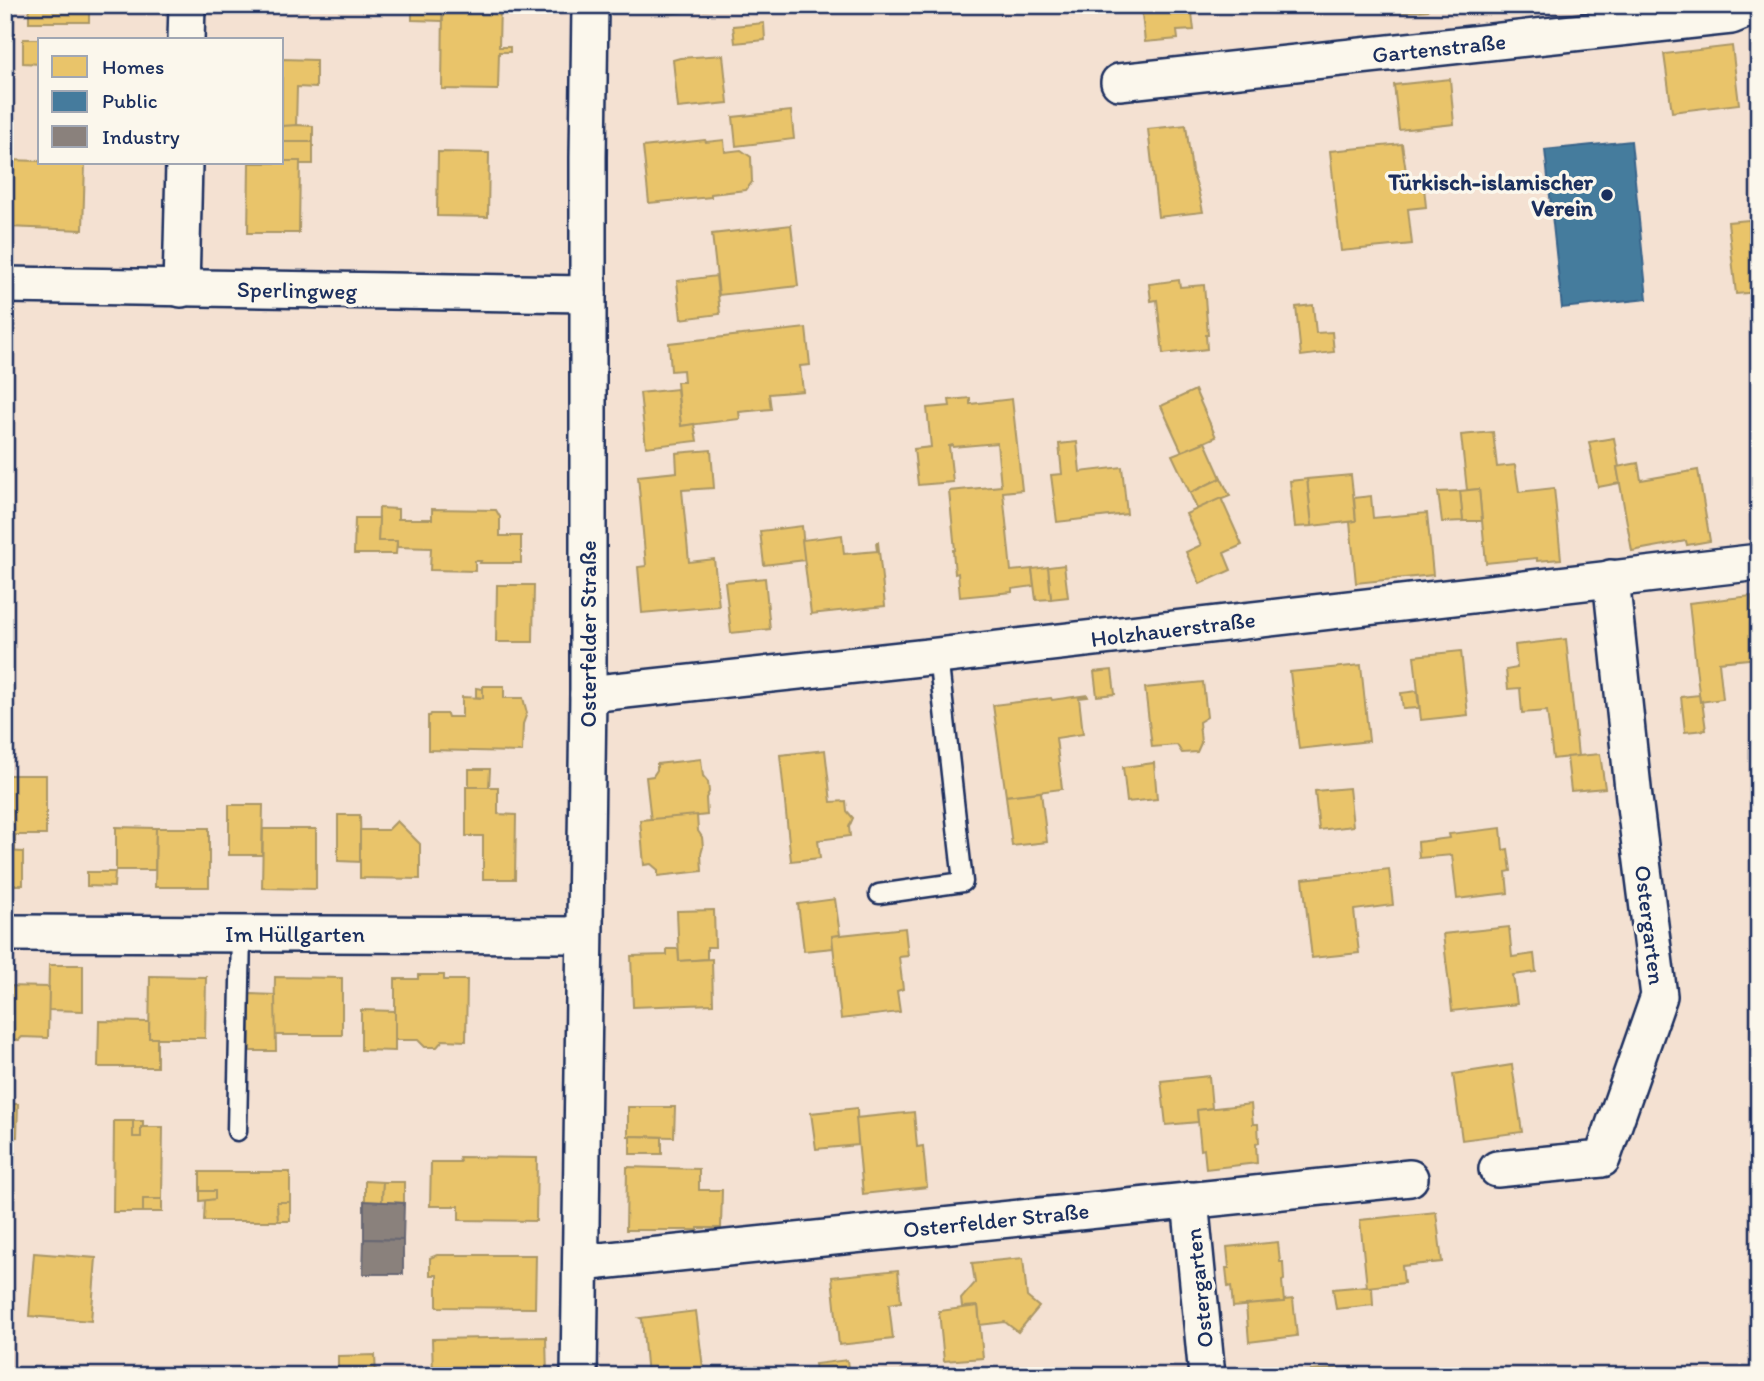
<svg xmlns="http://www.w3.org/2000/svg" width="1764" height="1381" viewBox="0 0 1764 1381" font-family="Itim,sans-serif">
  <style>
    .homes { fill: #e9c46a; stroke: #ab9766; stroke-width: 2 }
    .public { fill: #457b9d; stroke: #38648a; stroke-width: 2 }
    .industry { fill: #8a817c; stroke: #696873; stroke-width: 2 }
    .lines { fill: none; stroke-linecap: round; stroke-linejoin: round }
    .lane-casing { stroke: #1b2f5e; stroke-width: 23 }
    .street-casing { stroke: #1b2f5e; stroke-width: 40 }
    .lane { stroke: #fbf7ec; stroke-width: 18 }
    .street { stroke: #fbf7ec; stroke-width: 35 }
    .poi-dot { fill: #1b2f5e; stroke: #fbf7ec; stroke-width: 2.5 }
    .labels { text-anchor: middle; stroke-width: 7; stroke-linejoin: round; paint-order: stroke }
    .street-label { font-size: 23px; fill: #1b2f5e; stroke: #fbf7ec }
    .poi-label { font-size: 23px; font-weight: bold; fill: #1b2f5e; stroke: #fbf7ec; text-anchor: end }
  </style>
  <rect width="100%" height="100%" fill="#f4e1d2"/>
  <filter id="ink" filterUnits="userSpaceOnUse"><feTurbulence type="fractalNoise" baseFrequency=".0143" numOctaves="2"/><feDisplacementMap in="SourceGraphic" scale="14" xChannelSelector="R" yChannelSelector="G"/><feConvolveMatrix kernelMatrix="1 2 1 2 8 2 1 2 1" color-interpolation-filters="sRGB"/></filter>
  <g filter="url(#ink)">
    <!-- homes -->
    <g class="homes">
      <rect x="29" y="5" width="60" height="17"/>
      <path d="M412,5H443L442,21L412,20Z"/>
      <path d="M443,5H500L499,47H510V52H499L498,90L442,89Z"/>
      <path d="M667,5H746L668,14Z"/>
      <path d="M1141,5H1191L1194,30L1177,31L1178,39L1145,42Z"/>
      <path d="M1378,5H1427L1428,10L1395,13L1394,5L1378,7Z"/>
      <path d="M1474,5H1508V6L1475,11Z"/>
      <path d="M764,23L765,40L735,43L733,26Z"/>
      <path d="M23,39H57V40H40V64L23,63Z"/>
      <path d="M1732,46L1739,104L1672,112L1664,54Z"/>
      <path d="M723,55L728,103L678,108L673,60L680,58Z"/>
      <path d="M282,59L316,60V88L297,87L296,127L282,126Z"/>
      <path d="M1450,79L1454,124L1399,130L1394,85Z"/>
      <path d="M791,111L794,139L736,146L733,117Z"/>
      <path d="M297,125L313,126V142H282V126Z"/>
      <path d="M1186,125L1192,172L1198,189L1203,212L1158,217L1148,129Z"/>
      <path d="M705,140L706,142L724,140L725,152L741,150L751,157L752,182L746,190L711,194V197L649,203L643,147Z"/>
      <path d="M282,142H313V164H300V161H282Z"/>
      <path d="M1402,144L1407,179L1423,177L1426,207L1408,209L1412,244L1341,251L1330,151Z"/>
      <path d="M438,152L489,153L488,217L437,216Z"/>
      <path d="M8,160L40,161V163H85L83,230L7,227Z"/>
      <path d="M282,161H300L299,233H248L249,163H282Z"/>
      <path d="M1759,219V292L1736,294L1728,222Z"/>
      <path d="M791,225L798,286L719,295L712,234Z"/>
      <path d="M716,276L720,314L681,319L677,281Z"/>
      <path d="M1179,280L1180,287L1204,285L1208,335H1206L1207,349L1163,354L1157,300L1151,301L1149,284Z"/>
      <path d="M1313,305L1316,333L1332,332L1334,352L1301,356L1296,307Z"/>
      <path d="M806,328L810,365L800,366L803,391L769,394L771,409L739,412L740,419L681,426L677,382H684L683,370L671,371L669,343Z"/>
      <path d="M677,389L681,426L694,424L697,441L646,447L640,393Z"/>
      <path d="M1195,390L1216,437L1182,452L1161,406Z"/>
      <path d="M970,398V404L1012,399L1022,490L1003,492L1011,571L1032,569L1034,586L1012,589V592L960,597L958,573L955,574L953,550H955L949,491L1001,486L997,443L953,447V445L949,446L953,482L918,485L914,449L931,447L927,408L950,406L949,400Z"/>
      <path d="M1493,432L1497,467L1515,465L1519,492L1554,488L1561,559L1537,561V558L1486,563L1479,489L1467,490L1461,435Z"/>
      <path d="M1614,438L1619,467H1617L1620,483L1598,487L1589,442Z"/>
      <path d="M1077,442L1080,472L1122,467L1127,514L1057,522L1051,475L1062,474L1059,444Z"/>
      <path d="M1205,442L1221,478L1190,493L1172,455Z"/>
      <path d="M711,450L714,488L682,490L689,562L714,559L719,606L642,613L638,567L646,566L638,476L677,472L676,453Z"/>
      <path d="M1638,463L1641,480L1698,470L1710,541L1687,545L1686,541L1632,551L1617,467Z"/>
      <path d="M1351,475L1356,521L1312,526L1307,479Z"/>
      <path d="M1221,478L1230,496L1197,509L1190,493Z"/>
      <path d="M1307,479L1312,526L1295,527L1290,481Z"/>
      <path d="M1479,489L1482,521H1463L1460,491Z"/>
      <path d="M1460,491L1463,521L1442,522L1438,492Z"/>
      <path d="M1371,496L1373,518L1427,513L1433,575L1356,583L1350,522L1356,521L1354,498Z"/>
      <path d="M1221,498L1242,545L1224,553L1231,570L1200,584L1186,552L1201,545L1186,514Z"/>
      <path d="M379,508L398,509V519H432V509L496,510L500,517V536H521V563H480L481,561H475V571L430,570L431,548L397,547V541H378Z"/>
      <path d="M355,518H379L378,541H397L396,554H354Z"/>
      <path d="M802,526L805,560L764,565L760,531Z"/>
      <path d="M842,535L844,554L877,551L876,543L878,542L885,606L811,614L802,540Z"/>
      <path d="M1064,565L1068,597L1051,599L1048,567Z"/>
      <path d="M1048,567L1051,599L1036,600L1032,569Z"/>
      <path d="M765,578L770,629L731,633L725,582Z"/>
      <path d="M497,585H534L533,642H496Z"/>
      <path d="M1751,596L1758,658L1719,662L1723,699L1700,702L1689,603Z"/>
      <path d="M1566,639L1578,756L1553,759L1547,711L1522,713L1520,688L1508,689L1506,670L1517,668L1515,645Z"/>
      <path d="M1461,651L1468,715L1421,720L1414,656Z"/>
      <path d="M1361,665L1369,741L1299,749L1290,672Z"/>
      <path d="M1112,670L1115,694L1097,696L1094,672Z"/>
      <path d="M1203,682L1207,717L1199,722L1201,743L1197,752L1182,753L1177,745L1152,747L1145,688Z"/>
      <path d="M483,686H504V698H523L527,713L523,724L522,752L428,750V716H430L431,714H447L448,717H462V697L483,698Z"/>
      <path d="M476,688L483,689V698L476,697Z"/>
      <path d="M1417,691L1419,708L1403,709L1401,693Z"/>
      <path d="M1087,695L1088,697L1079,698L1083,734L1056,738L1062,789L1006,796L993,705L1051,698L1052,700Z"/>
      <path d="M1699,695L1700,702L1702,701L1706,730L1685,732L1681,697Z"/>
      <path d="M825,750L831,802L846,801L847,811L853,818L849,827L850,836L818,840L820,858L791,861L780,755Z"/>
      <path d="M1600,754L1605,788L1571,791L1567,757Z"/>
      <path d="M701,759L703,776L708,782L709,792L706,798L707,815L651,821L646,777L653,776L657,770V764Z"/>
      <path d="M1154,763L1157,799L1127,802L1123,767Z"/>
      <path d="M469,769H490L489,787H469Z"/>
      <path d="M5,775H46V835H15V852L5,851Z"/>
      <path d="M466,787H498V814L516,815L515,879H483V836H466Z"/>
      <path d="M1349,788L1353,826L1319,830L1315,791Z"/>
      <path d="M1041,792L1047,842L1012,846L1006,796Z"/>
      <path d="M229,805H263L262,855H229Z"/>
      <path d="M338,815H360L361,862L338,861Z"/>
      <path d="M697,815L698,831L702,837L703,847L701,854L702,871L658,876V870L651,864L644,865L640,820Z"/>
      <path d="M397,821L420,844V879L360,878V830H388Z"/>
      <path d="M116,827L156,828L155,870H116Z"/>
      <path d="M156,828H209V887H155Z"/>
      <path d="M1501,828L1503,850L1508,849L1511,871L1506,872L1508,893L1457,899L1452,855L1419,858L1418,842L1450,838L1449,834Z"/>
      <path d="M263,829H316V889L262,888Z"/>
      <path d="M5,851L23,852V885H5Z"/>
      <path d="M1389,869L1393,905L1354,910L1359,953L1312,958L1303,879Z"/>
      <path d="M87,872H115L114,887L87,886Z"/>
      <path d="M835,899L840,935L832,936L833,948L804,951L798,904Z"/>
      <path d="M714,910L715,947H707V959L679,961L677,911Z"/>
      <path d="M1509,927L1512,957L1534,954L1536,972L1513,975L1517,1004L1452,1011L1443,934Z"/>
      <path d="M905,928L908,956L899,957L903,989L897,991L900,1012L841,1019L832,936Z"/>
      <path d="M667,949H678L679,961L712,959L713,1004L633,1007L631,956L667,955Z"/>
      <path d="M49,965H83V1011L48,1010Z"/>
      <path d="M418,975H444V980H467L466,1041L443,1040L437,1047H425L418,1040H395V979H418Z"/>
      <path d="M150,976L206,977L205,1038H149Z"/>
      <path d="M275,977L342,978V1035H274Z"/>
      <path d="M5,986L49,987L48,1038L22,1037L19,1040H5Z"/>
      <path d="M250,994L275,995L276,1051H250Z"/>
      <path d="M361,1010L395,1011V1051L361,1050Z"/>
      <path d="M99,1021L149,1022V1038H157V1067H98Z"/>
      <path d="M1512,1065L1522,1132L1462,1140L1453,1074Z"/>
      <path d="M1209,1076L1212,1108L1197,1110L1198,1122L1166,1125L1161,1081Z"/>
      <path d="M5,1104H18L17,1137H5Z"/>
      <path d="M1251,1104L1253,1124H1258L1259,1143L1256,1144L1257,1163L1206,1169L1204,1149L1201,1150L1197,1110Z"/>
      <path d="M628,1107H675L674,1137L628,1136Z"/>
      <path d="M857,1108L858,1145L816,1149L811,1113Z"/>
      <path d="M914,1112L917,1147L923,1146L927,1187L863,1194L856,1118Z"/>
      <path d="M114,1121H133V1137H141V1127H163L162,1199H143V1212H113Z"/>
      <path d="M133,1121H143V1127H141V1137H133Z"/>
      <path d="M630,1136L662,1137V1154H630Z"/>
      <path d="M5,1157L10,1162V1173L6,1176Z"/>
      <path d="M459,1157L537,1158L536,1221L459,1220V1206H430L431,1162H460Z"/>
      <path d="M627,1167L699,1169V1190H722L721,1228H698V1230H626Z"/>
      <path d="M200,1172H290V1202H277L278,1221H204L205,1199H215V1191H200Z"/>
      <path d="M365,1181L383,1182L382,1202H365Z"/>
      <path d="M383,1182H404V1203L382,1202Z"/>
      <path d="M200,1191H215V1199L200,1201Z"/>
      <rect x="143" y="1199" width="19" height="13"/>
      <path d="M277,1202H290V1221H278Z"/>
      <path d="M1436,1212L1442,1262L1402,1266L1404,1283L1367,1287L1360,1220Z"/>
      <path d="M1278,1242L1280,1262H1283L1284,1280L1282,1281L1284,1302L1233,1307L1231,1286L1228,1287L1226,1268H1229L1227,1247Z"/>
      <path d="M34,1253L96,1258L91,1321L29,1316Z"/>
      <path d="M437,1255H536L535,1308L437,1307V1275H430V1258Z"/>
      <path d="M1023,1258L1027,1297L1039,1307L1018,1332L1005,1322L980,1325L978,1306L962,1307L961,1299L975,1283L972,1263Z"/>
      <path d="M898,1270L901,1302L889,1304L893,1339L839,1345L832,1277Z"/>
      <path d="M1366,1286L1367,1287H1372L1373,1305L1336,1309L1333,1289Z"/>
      <path d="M1293,1299L1297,1336L1249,1342L1246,1305L1284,1302V1300Z"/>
      <path d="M978,1306L983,1358L944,1361L939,1311Z"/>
      <path d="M696,1311L704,1376H647L642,1319L640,1318Z"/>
      <path d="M546,1337L547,1376H433L432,1339Z"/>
      <path d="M375,1355L376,1376H338V1356Z"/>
      <path d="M847,1360L849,1376H817L815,1364Z"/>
      <path d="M1353,1367L1354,1376H1253Z"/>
    </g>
    <!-- public -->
    <path class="public" d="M1631,141L1647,299L1562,308L1545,150Z"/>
    <!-- industry -->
    <g class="industry">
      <path d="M364,1201L404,1203L403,1240L364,1239Z"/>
      <path d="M364,1239L403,1240V1274H363Z"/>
    </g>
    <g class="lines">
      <!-- lane casing -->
      <g class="lane-casing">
        <g id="lane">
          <path d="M879,894L963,882L938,656"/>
          <path d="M237,1131L241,933"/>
        </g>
      </g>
      <!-- street casing -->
      <g class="street-casing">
        <g id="street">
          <path d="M186,40L187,5"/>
          <path d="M1119,82L1731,16L1758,5"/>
          <path d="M5,285L588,294"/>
          <path d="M181,289L184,163"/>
          <path d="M588,694L938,656L1759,562"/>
          <path d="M5,933L584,935"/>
          <path d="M1497,1169L1602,1159L1659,996L1634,798L1611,578"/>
          <path d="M1190,1200L1207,1376"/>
          <path d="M581,1263L1410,1178"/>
          <path d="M579,1376L588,694V157L590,5"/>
        </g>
      </g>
      <!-- lane -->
      <use href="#lane" class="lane"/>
      <!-- street -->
      <use href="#street" class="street"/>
    </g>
  </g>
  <!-- markers -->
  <circle class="poi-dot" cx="1607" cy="195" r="7"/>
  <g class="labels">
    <!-- street labels -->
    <g class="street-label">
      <text transform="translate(1439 48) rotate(-6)" y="8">Gartenstraße</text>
      <text transform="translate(297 290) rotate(1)" y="8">Sperlingweg</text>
      <text transform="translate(1173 629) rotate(-7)" y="8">Holzhauerstraße</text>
      <text transform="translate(588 634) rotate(-90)" y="8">Osterfelder Straße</text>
      <text transform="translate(1650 925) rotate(83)" y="8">Ostergarten</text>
      <text x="295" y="942">Im Hüllgarten</text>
      <text transform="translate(996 1220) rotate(-6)" y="8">Osterfelder Straße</text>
      <text transform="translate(1199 1288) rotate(-96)" y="8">Ostergarten</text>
    </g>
    <!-- poi labels -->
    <g class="poi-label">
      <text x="1593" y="190">Türkisch-islamischer<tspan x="1593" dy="26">Verein</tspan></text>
    </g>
  </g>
  <!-- margin -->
  <rect width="1764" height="1381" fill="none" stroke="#fbf7ec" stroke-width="28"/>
  <rect x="14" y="14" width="1736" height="1353" fill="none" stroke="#1b2f5e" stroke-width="2.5" filter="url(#ink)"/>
  <!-- legend -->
  <rect x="38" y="38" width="245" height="126" fill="#fbf7ec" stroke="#a1a7b3" stroke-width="2"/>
  <rect x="52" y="56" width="35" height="21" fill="#e9c46a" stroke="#a1a7b3" stroke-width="2"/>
  <text x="102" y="74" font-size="21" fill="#1b2f5e">Homes</text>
  <rect x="52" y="91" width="35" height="21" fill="#457b9d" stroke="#a1a7b3" stroke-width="2"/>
  <text x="102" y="108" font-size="21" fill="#1b2f5e">Public</text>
  <rect x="52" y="126" width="35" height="21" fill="#8a817c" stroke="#a1a7b3" stroke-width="2"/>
  <text x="102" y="144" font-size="21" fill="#1b2f5e">Industry</text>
</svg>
